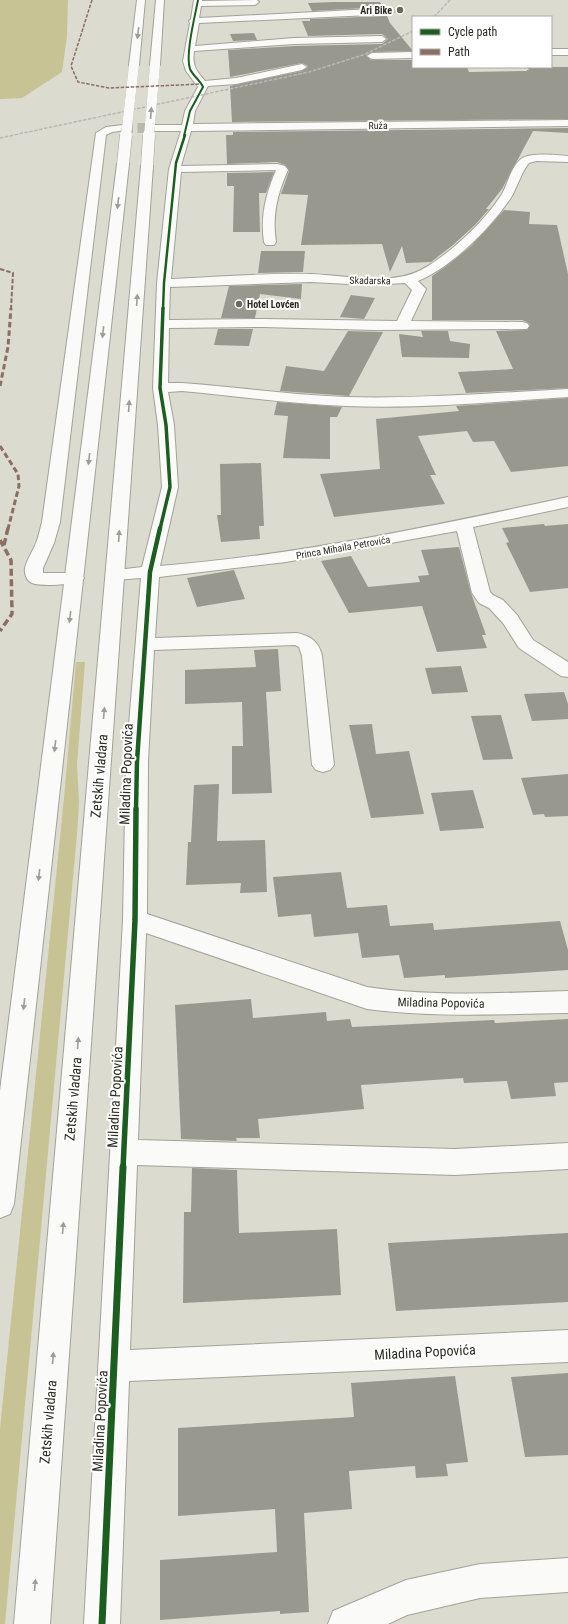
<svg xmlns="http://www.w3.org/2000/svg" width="568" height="1624" viewBox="0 0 568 1624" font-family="'Roboto Condensed',sans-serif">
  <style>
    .green { fill: #c7c395 }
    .building { fill: #99988f }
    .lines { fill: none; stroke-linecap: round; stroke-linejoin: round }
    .minor-tunnel { stroke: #b9b8ac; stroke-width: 10; stroke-dasharray: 10 4.5; stroke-linecap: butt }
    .minor-casing { stroke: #a3a299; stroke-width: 2 }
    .major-casing { stroke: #a3a299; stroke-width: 2 }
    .minor { fill: #fafaf8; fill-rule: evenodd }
    .major { fill: #fafaf8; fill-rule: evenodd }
    .rail { stroke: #b8b8b6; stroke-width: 1.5; stroke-dasharray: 3.5 1.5; stroke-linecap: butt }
    .major-bridge-far1-casing { stroke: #a3a299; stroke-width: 10; stroke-linecap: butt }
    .major-bridge-casing { stroke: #a3a299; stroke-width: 13; stroke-linecap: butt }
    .major-bridge-far1 { stroke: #fafaf8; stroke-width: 10 }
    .major-bridge { stroke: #fafaf8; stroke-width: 12 }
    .quiet-far3 { stroke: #8d6e63; stroke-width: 1.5; stroke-dasharray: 3.5 1.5; stroke-linecap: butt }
    .quiet-far2 { stroke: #8d6e63; stroke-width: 2; stroke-dasharray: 4.5 2; stroke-linecap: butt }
    .quiet-far1 { stroke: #8d6e63; stroke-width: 3; stroke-dasharray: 5.5 3; stroke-linecap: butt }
    .quiet { stroke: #8d6e63; stroke-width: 3.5; stroke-dasharray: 7 3.5; stroke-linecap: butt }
    .cycleway-far5-casing { stroke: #fff; stroke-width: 3 }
    .cycleway-far4-casing { stroke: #fff; stroke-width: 4 }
    .cycleway-far3-casing { stroke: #fff; stroke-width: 5 }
    .cycleway-far2-casing { stroke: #fff; stroke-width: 6 }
    .cycleway-far1-casing { stroke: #fff; stroke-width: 8 }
    .cycleway-casing { stroke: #fff; stroke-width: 10 }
    .cycleway-far5 { stroke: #1b5e20; stroke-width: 2 }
    .cycleway-far4 { stroke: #1b5e20; stroke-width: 2.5 }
    .cycleway-far3 { stroke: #1b5e20; stroke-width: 3.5 }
    .cycleway-far2 { stroke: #1b5e20; stroke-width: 4.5 }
    .cycleway-far1 { stroke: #1b5e20; stroke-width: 5.5 }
    .cycleway { stroke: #1b5e20; stroke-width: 7 }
    .oneway { fill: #9d9d98 }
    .poi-dot { fill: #69695f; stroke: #fff; stroke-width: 1.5 }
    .labels { text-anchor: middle; stroke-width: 4; stroke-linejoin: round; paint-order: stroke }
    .far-poi-label { font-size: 10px; font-weight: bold; fill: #2b2b22; stroke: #fff; text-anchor: end }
    .far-street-label { font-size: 10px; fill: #2b2b22; stroke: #fff }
    .street-label { font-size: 12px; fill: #2b2b22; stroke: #fff }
    .near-street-label { font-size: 14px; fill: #2b2b22; stroke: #fff }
  </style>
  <rect width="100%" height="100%" fill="#dcdbcf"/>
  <!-- green -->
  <g class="green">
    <path d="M0,0H68L67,36L62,72L22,98L0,99Z"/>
    <path d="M76,662H85L77,765L79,802L77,834L5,1624H0V1429L64,798Z"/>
  </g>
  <!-- building -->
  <g class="building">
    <path d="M334,2H380L383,7L312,11L308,3Z"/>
    <path d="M387,16L390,23L413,51L372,52L366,55L371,60H413V67H467L469,72L527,71V70H529L527,67H568V119L232,122L230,86L302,71L308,66L302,63L230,77L228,50L294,46L382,44L388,39L382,34L308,36L302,21H310V19Z"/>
    <path d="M254,33L257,40L233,41L230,34Z"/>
    <path d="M568,128V133L533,131L502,189L486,209H489L475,225L453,245L431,262L406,263L402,246L390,272L382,244L301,245L308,195L281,194L289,171L285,165L277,162L227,164L226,135H233V132Z"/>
    <path d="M274,172L266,193H259L260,232H233L234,186H227V173Z"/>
    <path d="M504,210L530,212L529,224L557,225L568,274V388L466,393L458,372L513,369L496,331L527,330L530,325L527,322L522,320H432V276L445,267L471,246Z"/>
    <path d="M261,251H305L303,272L258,273Z"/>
    <path d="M302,284L301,299L260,294L255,318H221L229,286Z"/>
    <path d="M351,295L375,298L364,319L340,317Z"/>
    <path d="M218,329H253L249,346L214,345Z"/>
    <path d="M348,331L383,332L349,396L280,391L286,366L324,371Z"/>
    <path d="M421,331H448L450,341L470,344L469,358L402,357L399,334L423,337Z"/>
    <path d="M568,398V466L511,472L494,441L473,442L467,431L418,436L436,475H430L445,504L334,517L320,474L380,469L376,419L459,411L456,406Z"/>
    <path d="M277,402L342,407L337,417H330V459L283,458L288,416L274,415Z"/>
    <path d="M261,463L264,526H259L260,539L221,542L217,515H221L220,464Z"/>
    <path d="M544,524L545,526L568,524V588L530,592L506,543L509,542L502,528Z"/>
    <path d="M459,547L471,593L486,635H482L487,648L437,652L422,606L349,613L321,561L351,556L368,587L420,582L418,576L429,575L421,550Z"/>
    <path d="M234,570L245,599L197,607L187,578Z"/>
    <path d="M278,649L281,691L266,692L272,793L232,794V746H243L242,702L185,704V670L256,667L254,650Z"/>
    <path d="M461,666L468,692L432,694L425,668Z"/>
    <path d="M564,692L568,704V719L532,721L524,694Z"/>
    <path d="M501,715L513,759L483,760L471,716Z"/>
    <path d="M372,724L376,754L409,751L424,814L371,818L349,725Z"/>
    <path d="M568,774V816L545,817L544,814L533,815L521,778Z"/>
    <path d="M219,784L217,841L265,840L267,892L240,893L241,883L186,885L188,842H191L194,785Z"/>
    <path d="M473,790L484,828L440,831L431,793Z"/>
    <path d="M341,872L347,908L387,905L390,926L433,923L434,930L560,921L568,950V970L445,978V975L404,978L399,955L362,958L358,933L314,937L311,914L278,917L273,877Z"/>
    <path d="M251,999L253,1018L326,1012L327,1021L350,1019L352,1027L494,1020L495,1023L568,1019V1082L554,1083L556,1096L511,1099L507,1081L464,1083L463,1078L361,1085L364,1109L258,1119L260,1138H236L237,1141L181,1139L175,1005Z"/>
    <path d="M192,1168L237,1170L239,1233L337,1229L341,1295L183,1303L184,1212H191Z"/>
    <path d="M568,1233V1302L396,1311L388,1243Z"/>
    <path d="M568,1373V1455L525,1457L511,1377Z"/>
    <path d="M455,1376L468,1462L446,1464L448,1476L416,1478L415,1466L349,1471L352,1509L304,1513L309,1612L280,1614V1611L160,1620V1560L277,1552L275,1509L178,1516V1428L354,1417L351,1383Z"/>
  </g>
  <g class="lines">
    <!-- minor-tunnel -->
    <path class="minor-tunnel" d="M123,128H155"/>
    <!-- minor casing -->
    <g class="minor-casing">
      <g id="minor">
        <path d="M194,0H202V1L257,0L259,2L255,5L201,6L199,18L391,8L395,11L391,14L199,23L195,46L294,38L382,36L386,39L382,42L294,44L194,51C192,67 196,70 205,81L236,78L302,64L307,67L302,70L236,84L208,86L195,111L193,124L568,120V126L191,131L181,166L277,164L285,166L288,170C277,194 272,216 276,242L274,245H266L264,242C260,216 266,194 276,170L181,172L171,279C217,277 264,273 310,274C343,275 391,286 421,270C449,255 485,221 502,194C508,183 511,167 521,159C530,152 556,155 568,156V162L536,161L529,163C521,173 518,185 512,196C492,227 452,267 418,281L426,289L411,321L522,322L527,323L529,326L527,329L375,330L264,327L169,328L168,383H182C237,387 291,395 346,397C420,399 494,393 568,389V397C494,402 420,409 346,406C291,404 237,396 182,391L168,392L174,425L178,487L160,566C298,555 433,526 568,497V507L473,527L490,592L493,595L503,600L517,615L533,640L568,662V677L561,676L519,648L503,623L489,608L479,603L472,593L457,531L286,562L159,577L155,638L297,633C310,636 319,641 322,656L334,765L330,770L323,772L316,770L312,765L302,656L299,647L295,645L154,650L148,761L147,914L367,987C434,997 501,993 568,991V1013C501,1014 434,1018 367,1009L146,933L138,1140L455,1149L568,1143V1169L455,1175L137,1165L130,1350L568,1330V1362L129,1381L120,1624H84L123,920L126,761L141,578L115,580L109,579L106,575L109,571L142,567L162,487L158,425L153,388L157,283L169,169L181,131H155L150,128L155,125H182L185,111L198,87L186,71L183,61L190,23L189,21L191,19ZM310,282L369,285L405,283L412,290L397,321L264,319L169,320L170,287Z"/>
        <rect x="551" y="49" width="17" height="6"/>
        <path d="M413,52V58L372,59L367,56L372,53Z"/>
        <path d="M123,125L127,126L128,128L127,130L112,132L106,135L60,522L54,543L43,568V573H75L81,574L84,578L81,582C71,584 42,587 32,583C27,581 24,574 25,568C27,559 33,551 36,543C39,536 40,529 42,522L96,133L106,127Z"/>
        <path d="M568,1558V1592L480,1598L407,1615L388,1624H328L333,1611L406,1580L480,1564Z"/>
      </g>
    </g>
    <!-- major casing -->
    <g class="major-casing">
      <g id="major">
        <path d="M137,0H145L139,65L134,68L129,65Z"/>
        <path d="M156,0H164L160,65L155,68L150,65Z"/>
        <path d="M123,161L129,164L14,1204L10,1214L0,1218V1091L117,164Z"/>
        <path d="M147,163L153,166L50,1624H14L141,166Z"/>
      </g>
    </g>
    <!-- minor -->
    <use href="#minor" class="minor"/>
    <!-- major -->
    <use href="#major" class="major"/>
    <!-- rail -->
    <g class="rail">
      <path d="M434,17L450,0"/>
      <path d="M0,138L309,72L363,55L413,31"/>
    </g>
    <!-- major-bridge-far1 casing -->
    <g class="major-bridge-far1-casing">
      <g id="major-bridge-far1">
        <path d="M126,136L134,65"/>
        <path d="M149,136L155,65"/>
      </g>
    </g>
    <!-- major-bridge casing -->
    <g class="major-bridge-casing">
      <g id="major-bridge">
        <path d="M123,164L126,135"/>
        <path d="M147,166L149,135"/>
      </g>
    </g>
    <!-- major-bridge-far1 -->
    <use href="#major-bridge-far1" class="major-bridge-far1"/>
    <!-- major-bridge -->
    <use href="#major-bridge" class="major-bridge"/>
    <!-- quiet-far3 -->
    <path class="quiet-far3" d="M92,0L71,66L78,82L109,88L202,84"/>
    <!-- quiet-far2 -->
    <path class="quiet-far2" d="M0,269L13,273L11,309"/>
    <!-- quiet-far1 -->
    <g class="quiet-far1">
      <path d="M0,386L8,347L11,308"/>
      <path d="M0,446L18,474L19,486L8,529"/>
    </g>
    <!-- quiet -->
    <g class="quiet">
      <path d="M0,540L11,560L12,614L0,631"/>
      <path d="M4,545L8,528"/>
    </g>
    <!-- cycleway-far5 casing -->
    <g class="cycleway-far5-casing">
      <path id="cycleway-far5" d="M184,136L190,111L203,87C200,80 193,76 190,69C185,55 195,16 198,0"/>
    </g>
    <!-- cycleway-far4 casing -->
    <g class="cycleway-far4-casing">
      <path id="cycleway-far4" d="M163,309L164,283L176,163L185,135"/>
    </g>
    <!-- cycleway-far3 casing -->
    <g class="cycleway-far3-casing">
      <path id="cycleway-far3" d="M160,529L170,487L166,425L160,388L163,308"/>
    </g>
    <!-- cycleway-far2 casing -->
    <g class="cycleway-far2-casing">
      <path id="cycleway-far2" d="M136,810L137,761L150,572L160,528"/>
    </g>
    <!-- cycleway-far1 casing -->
    <g class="cycleway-far1-casing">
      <path id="cycleway-far1" d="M123,1168L135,920L136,809"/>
    </g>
    <!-- cycleway casing -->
    <g class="cycleway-casing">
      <path id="cycleway" d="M102,1624L123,1167"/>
    </g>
    <!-- cycleway-far5 -->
    <use href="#cycleway-far5" class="cycleway-far5"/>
    <!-- cycleway-far4 -->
    <use href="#cycleway-far4" class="cycleway-far4"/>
    <!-- cycleway-far3 -->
    <use href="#cycleway-far3" class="cycleway-far3"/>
    <!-- cycleway-far2 -->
    <use href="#cycleway-far2" class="cycleway-far2"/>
    <!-- cycleway-far1 -->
    <use href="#cycleway-far1" class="cycleway-far1"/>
    <!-- cycleway -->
    <use href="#cycleway" class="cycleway"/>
  </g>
  <!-- one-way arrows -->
  <defs><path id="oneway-solid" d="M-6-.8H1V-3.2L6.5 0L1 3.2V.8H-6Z"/></defs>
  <g class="oneway">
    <use href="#oneway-solid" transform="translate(138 33) rotate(97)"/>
    <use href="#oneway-solid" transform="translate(151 113) rotate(-86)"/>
    <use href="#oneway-solid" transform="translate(118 203) rotate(97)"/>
    <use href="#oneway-solid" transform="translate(137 300) rotate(-86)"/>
    <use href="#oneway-solid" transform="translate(103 332) rotate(97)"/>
    <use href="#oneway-solid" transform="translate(129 406) rotate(-86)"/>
    <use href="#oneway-solid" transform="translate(89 459) rotate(96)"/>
    <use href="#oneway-solid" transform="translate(119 536) rotate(-86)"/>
    <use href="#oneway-solid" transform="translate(70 617) rotate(97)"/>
    <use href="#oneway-solid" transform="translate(104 713) rotate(-85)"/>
    <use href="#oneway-solid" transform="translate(55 746) rotate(97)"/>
    <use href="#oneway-solid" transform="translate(39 875) rotate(97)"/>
    <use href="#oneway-solid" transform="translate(24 1004) rotate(97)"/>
    <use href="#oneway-solid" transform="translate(78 1043) rotate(-85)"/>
    <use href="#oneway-solid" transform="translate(63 1228) rotate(-85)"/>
    <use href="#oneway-solid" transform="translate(53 1358) rotate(-85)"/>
    <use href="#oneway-solid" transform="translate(35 1585) rotate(-85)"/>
  </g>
  <!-- markers -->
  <g class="poi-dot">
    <circle cx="400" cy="10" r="4"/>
    <circle cx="239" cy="304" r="4"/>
  </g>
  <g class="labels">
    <!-- far-poi labels -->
    <g class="far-poi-label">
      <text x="392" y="14">Ari Bike</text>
      <text x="247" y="308" text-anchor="start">Hotel Lovćen</text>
    </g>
    <!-- far-street labels -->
    <g class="far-street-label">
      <text transform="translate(378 125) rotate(-1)" y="4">Ruža</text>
      <text transform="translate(370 280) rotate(1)" y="4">Skadarska</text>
      <text transform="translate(343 547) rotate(-10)" y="4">Princa Mihaila Petrovića</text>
    </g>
    <!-- street labels -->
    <g class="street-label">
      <text transform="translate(441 1003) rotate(1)" y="4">Miladina Popovića</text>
    </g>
    <!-- near-street labels -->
    <g class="near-street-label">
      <text transform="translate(126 774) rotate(-88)" y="5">Miladina Popovića</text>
      <text transform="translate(99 776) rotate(-85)" y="5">Zetskih vladara</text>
      <text transform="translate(115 1097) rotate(-87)" y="5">Miladina Popovića</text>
      <text transform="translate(73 1099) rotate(-85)" y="5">Zetskih vladara</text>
      <text transform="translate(425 1352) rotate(-3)" y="5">Miladina Popovića</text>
      <text transform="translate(100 1421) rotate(-87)" y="5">Miladina Popovića</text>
      <text transform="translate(48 1422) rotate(-85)" y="5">Zetskih vladara</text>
    </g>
  </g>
  <!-- legend -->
  <rect x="412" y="16" width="140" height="52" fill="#ffffff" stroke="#aaaaa7"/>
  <rect x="420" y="29" width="20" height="6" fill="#1b5e20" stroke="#aaaaa7"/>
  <text x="448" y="36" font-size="12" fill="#2b2b22">Cycle path</text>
  <rect x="420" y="49" width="20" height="6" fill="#8d6e63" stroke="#aaaaa7"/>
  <text x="448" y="56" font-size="12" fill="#2b2b22">Path</text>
</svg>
